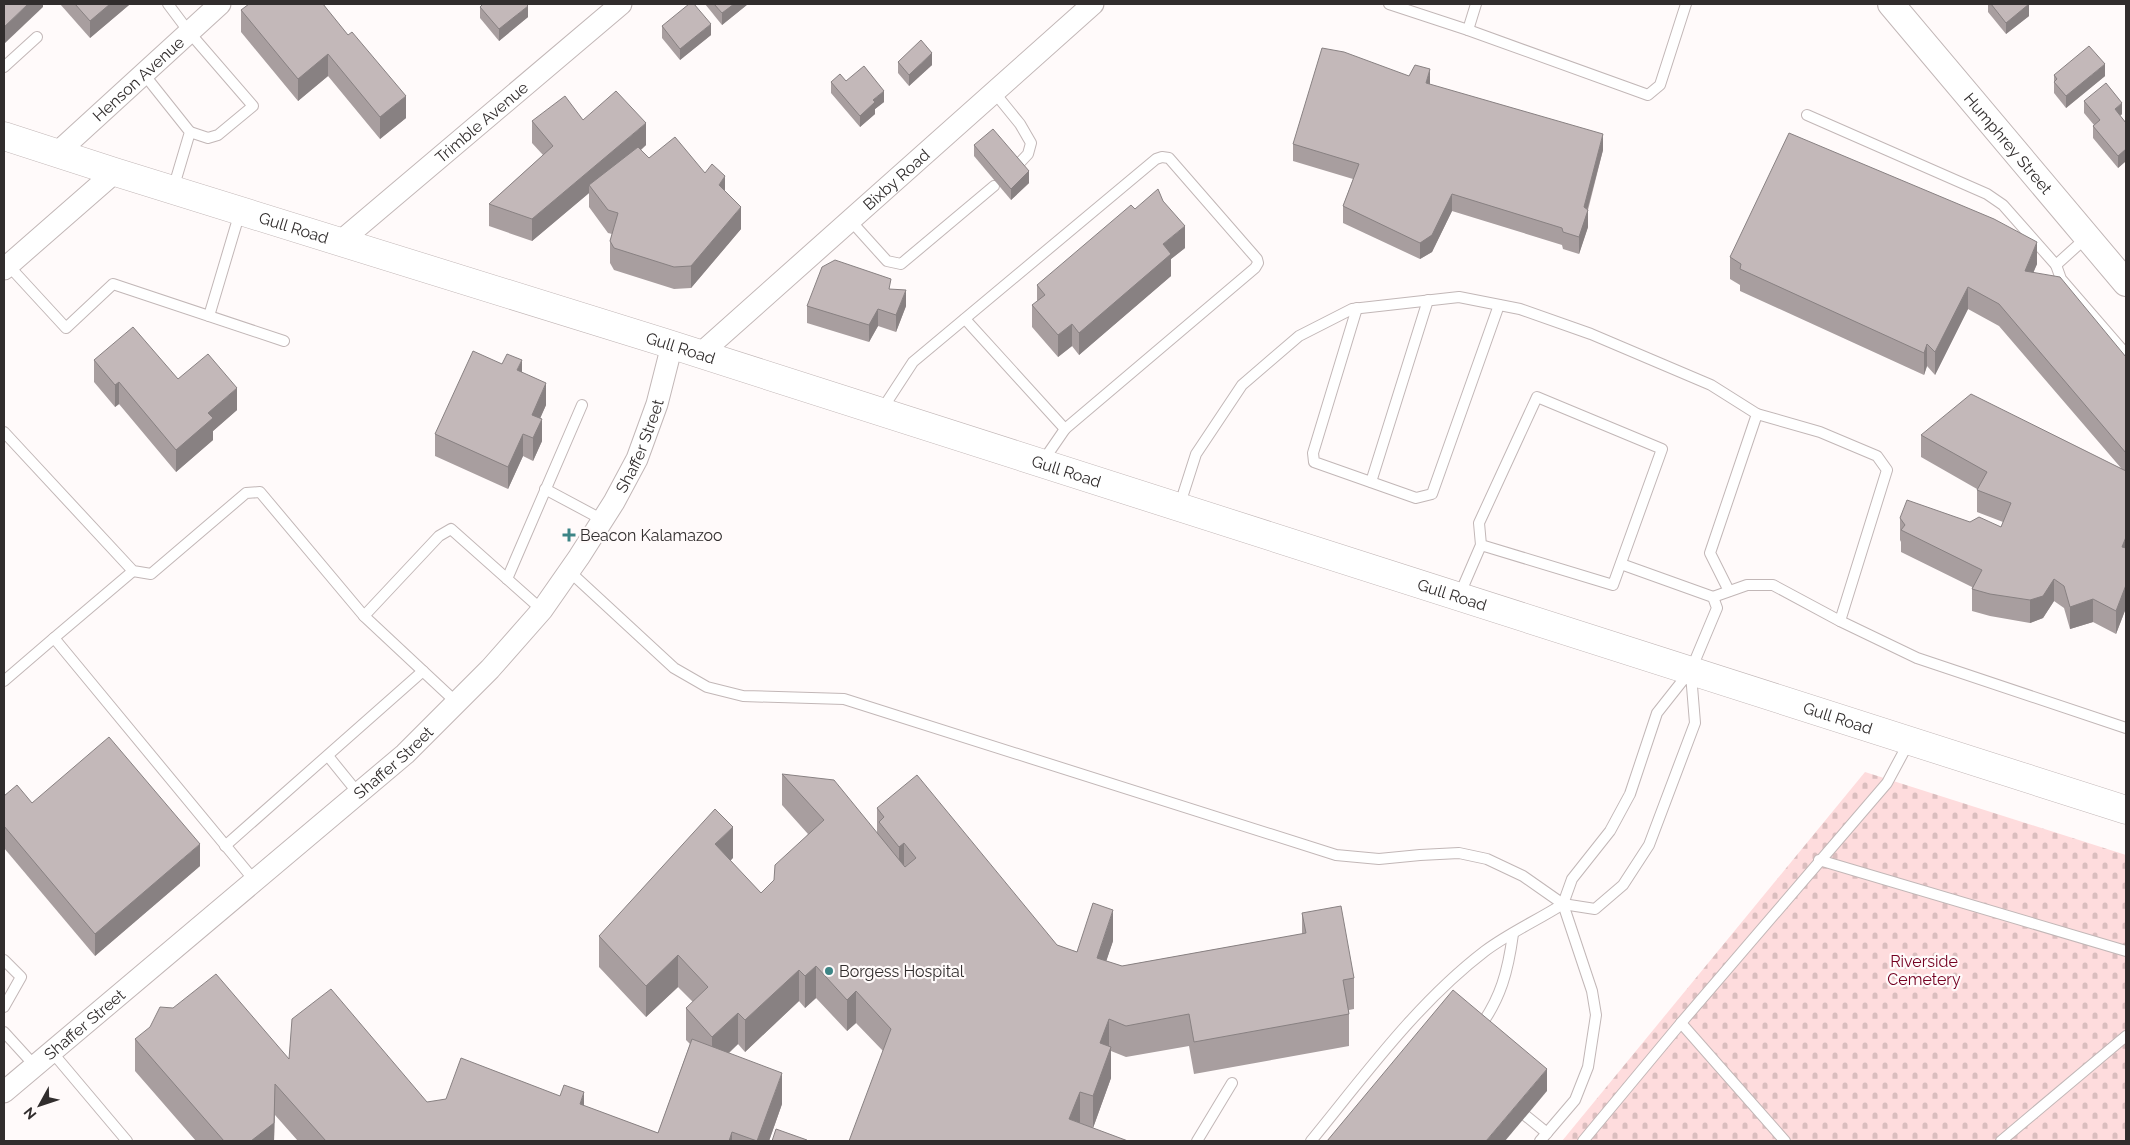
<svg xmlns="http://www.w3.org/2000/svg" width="2130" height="1145" viewBox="0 0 2130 1145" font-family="Raleway,sans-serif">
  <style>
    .cemetery { fill: url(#cemetery-stones) }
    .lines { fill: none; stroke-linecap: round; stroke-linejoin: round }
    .service-casing { stroke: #c2b7b7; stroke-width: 12 }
    .minor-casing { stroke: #c2b7b7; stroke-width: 23 }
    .tertiary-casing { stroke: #c2b7b7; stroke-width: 28 }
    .primary-casing { stroke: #c2b7b7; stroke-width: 29 }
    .service { stroke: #fff; stroke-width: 10 }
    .minor { stroke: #fff; stroke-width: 21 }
    .tertiary { stroke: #fff; stroke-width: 26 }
    .primary { stroke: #fff; stroke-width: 28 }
    .wall { fill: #a89e9f }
    .shaded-wall { fill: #888182 }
    .building { fill: #c3b8b9; stroke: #888182 }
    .poi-dot { fill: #3d8586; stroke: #fffafa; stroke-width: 2 }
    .labels { text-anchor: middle; stroke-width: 4.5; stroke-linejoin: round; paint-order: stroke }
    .street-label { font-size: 16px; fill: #312d2d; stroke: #fffafa }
    .poi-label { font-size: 16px; fill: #312d2d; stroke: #fffafa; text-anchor: start }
    .park-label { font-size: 16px; fill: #740021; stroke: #fffafa }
  </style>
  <defs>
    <pattern id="cemetery-stones" width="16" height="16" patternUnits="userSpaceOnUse" patternTransform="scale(1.25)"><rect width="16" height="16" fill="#fedcdd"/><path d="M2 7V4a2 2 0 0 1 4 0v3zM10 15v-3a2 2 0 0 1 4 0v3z" fill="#dabdbe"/></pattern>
  </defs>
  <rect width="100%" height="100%" fill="#fffafa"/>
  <!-- cemetery -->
  <path class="cemetery" d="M1865,772L2126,855V1141H1562Z"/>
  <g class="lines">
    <!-- service casing -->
    <g class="service-casing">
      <g id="service">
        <path d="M168,4L189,32L253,106L218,135L208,138L190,132"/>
        <path d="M1389,4L1468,30L1476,4"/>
        <path d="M1468,30L1648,95L1660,85L1686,4"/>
        <path d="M4,67L37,37"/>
        <path d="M143,73L190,132L173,189"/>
        <path d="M994,92L1020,124L1031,143L1028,154L1013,170"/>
        <path d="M1807,115L1987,194L2003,205L2056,265"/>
        <path d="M850,220L887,261L901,264L994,186"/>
        <path d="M2087,237L2056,265L2061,279L2126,354"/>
        <path d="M8,265L66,328L113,284L284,341"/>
        <path d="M1357,308L1313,453L1314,462L1416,498L1432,494L1499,305"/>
        <path d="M209,316L240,212"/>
        <path d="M965,319L1065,429"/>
        <path d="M881,411L913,362L1156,159L1162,157L1169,158L1257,259L1258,263L1255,268L1065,429L1043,461"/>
        <path d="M4,432L133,571L151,574L246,493L260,492L364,616L439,536L451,529L542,610"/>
        <path d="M1371,482L1428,300"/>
        <path d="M545,489L603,520"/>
        <path d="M1179,507L1196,454L1242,385L1299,336L1352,309L1459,297L1520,309L1591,334L1711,385L1757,414L1820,432L1877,456L1887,470L1840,621"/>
        <path d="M569,571L674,668L707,687L743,696L844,699L1336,855L1379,859L1420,855L1459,853L1487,859L1523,876L1563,904L1595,909L1623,885L1649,845L1695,723L1691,674"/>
        <path d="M507,579L582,405"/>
        <path d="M1729,591L1710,553L1757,414"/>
        <path d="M1459,596L1481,545L1613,585L1662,449L1537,397L1479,523L1481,545"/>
        <path d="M1713,597L1747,585H1773L1840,621L1917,658L2126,728"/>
        <path d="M364,616L456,702"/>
        <path d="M54,638L133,571"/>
        <path d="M4,681L54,638L254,880"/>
        <path d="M328,756L358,793"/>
        <path d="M225,846L423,671"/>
        <path d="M1819,860L2126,951"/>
        <path d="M4,960L21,977L4,1007"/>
        <path d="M1681,1023L1785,1141"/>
        <path d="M1479,1028C1501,998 1508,971 1513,934"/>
        <path d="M4,1032L35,1066"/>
        <path d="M52,1052L127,1141"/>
        <path d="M1526,1116L1547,1133"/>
        <path d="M1197,1141L1232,1083"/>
        <path d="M1311,1141C1365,1075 1417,1003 1485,951C1509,933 1538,920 1563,904"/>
        <path d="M1540,1141L1575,1100L1588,1067L1596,1015L1592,991L1563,904L1572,879L1610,831L1630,794L1657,713L1691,670L1717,608L1713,597L1621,564"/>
        <path d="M1583,1141L1681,1023L1887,783L1909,742"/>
        <path d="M2001,1141L2126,1036"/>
      </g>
    </g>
    <!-- minor casing -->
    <g class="minor-casing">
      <g id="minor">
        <path id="s1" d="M57,153L220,4"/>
        <path id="s2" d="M341,241L621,4"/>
        <path d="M4,269L115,172"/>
        <path id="s3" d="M699,355L1093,4"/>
        <path id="s4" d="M4,1092L405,754L490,669L542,610L579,557L614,502L637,459L657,404L672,345"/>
      </g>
    </g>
    <!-- tertiary casing -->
    <g class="tertiary-casing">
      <g id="tertiary">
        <path id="s5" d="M1891,4L2126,283"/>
      </g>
    </g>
    <!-- primary casing -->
    <g class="primary-casing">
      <g id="primary">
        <path id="s6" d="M4,136L115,172L666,343L2126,810"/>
      </g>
    </g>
    <!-- service -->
    <use href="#service" class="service"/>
    <!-- minor -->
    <use href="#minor" class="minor"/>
    <!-- tertiary -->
    <use href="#tertiary" class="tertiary"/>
    <!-- primary -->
    <use href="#primary" class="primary"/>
  </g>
  <!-- wall -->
  <g class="wall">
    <path d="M60,4H129V5L90,38Z"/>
    <path d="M323,4L406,118L380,139L328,76L298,101L241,32V10Z"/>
    <path d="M705,4H748L722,25Z"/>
    <path d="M1988,4H2028L2029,16L2006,34L1988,12Z"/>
    <path d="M480,7L528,17L499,41L480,18Z"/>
    <path d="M662,26L711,35L680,60L662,38Z"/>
    <path d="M898,62L932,65L909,86L898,73Z"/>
    <path d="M2054,75L2105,76L2066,108L2054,93Z"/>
    <path d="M846,81L884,102L875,109V114L860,127L831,93V82Z"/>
    <path d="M1430,85L1603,150L1588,210V227L1579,254L1563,249L1562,245L1452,211L1432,252L1420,259L1343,223V206L1353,179L1293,161V144Z"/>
    <path d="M2084,101L2122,114L2120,116L2126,123V161L2118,168L2093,138V126L2094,125L2084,113Z"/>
    <path d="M583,120L646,145L641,150L649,158L705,173L725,191L741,229L691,288L674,289L614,270L610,263V241L612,234L608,233L589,207V193L532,241L489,226V204L543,155L532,143V121Z"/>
    <path d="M974,145L1029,183L1011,200L974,156Z"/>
    <path d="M1185,248L1171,259V276L1079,355L1072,346L1058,357L1032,327V305L1037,302V285Z"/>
    <path d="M1730,257L2037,264L2033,272L2126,357V608L2116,634L2093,622L2070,629L2064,608L2054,601L2043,618L2030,623L1990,616L1972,611V587L1901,552V542L1900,540V518L1970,522L2001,527L2003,522L1977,512V489L1921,457V435L2121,468L1999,326L1968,309L1935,375L1927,366L1924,375L1740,291V285L1730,279Z"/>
    <path d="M807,306H906L896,332L878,326L869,342L807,323Z"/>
    <path d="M94,360L178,379L237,410L213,431V440L176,472L119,404L115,407L94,382Z"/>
    <path d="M522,372L546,405L540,418L542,441L533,461L523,456L508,489L435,456V434Z"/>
    <path d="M782,774L877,833V808L1057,945L1077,952L1113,941L1106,961L1122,966L1302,934V913L1354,978V1009L1349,1010V1046L1194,1074L1189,1046L1126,1057L1111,1051V1078L1093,1128L883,1051L856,1023L847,1031L816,998L805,1008L799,1001L745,1052L738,1044L729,1053L782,1104L769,1141H298L275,1115L274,1141H196L135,1071V1039L289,1059L427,1102L584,1106L658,1133L690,1044L686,1040V1008L693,1002L678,987L646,1017L599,967V936L733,858L730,861L761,893L774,880L808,834L782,805Z"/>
    <path d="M4,796L32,803L200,866L95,956L4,848Z"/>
  </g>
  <!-- shaded-wall -->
  <g class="shaded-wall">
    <path d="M28,4H43V7L4,44V27Z"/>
    <path d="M110,4H129V5L90,38V21Z"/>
    <path d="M734,4H748L722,25V13Z"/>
    <path d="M2029,4V16L2006,34V23Z"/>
    <path d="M528,6V17L499,41V29Z"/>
    <path d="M711,24V35L680,60V49Z"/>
    <path d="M932,53V65L909,86V75Z"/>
    <path d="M328,54V76L298,101V79Z"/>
    <path d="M2105,64V76L2066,108V96Z"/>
    <path d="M1430,69V86L1426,83Z"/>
    <path d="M884,91V102L875,109V114L860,127V116L873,100Z"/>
    <path d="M406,96V118L380,139V117Z"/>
    <path d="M2122,103V114L2115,120V109Z"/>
    <path d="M646,123V145L593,190L589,185V193L532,241V219Z"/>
    <path d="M1603,134V150L1585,218L1588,210V227L1579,254V237L1584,207Z"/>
    <path d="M2126,149V161L2118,168V156Z"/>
    <path d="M1029,171V183L1011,200V189Z"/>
    <path d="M725,176V198L719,185Z"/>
    <path d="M1452,194V211L1432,252L1420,259V243Z"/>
    <path d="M741,207V229L691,288V266Z"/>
    <path d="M1185,226V248L1171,259V276L1079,355V333L1163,244Z"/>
    <path d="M2037,242V264L2025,293V271Z"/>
    <path d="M1968,287V309L1935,375V352Z"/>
    <path d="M906,290V306L896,332V315Z"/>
    <path d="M878,309V326L869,342V325Z"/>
    <path d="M1072,324V346L1058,357V335Z"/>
    <path d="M1927,344V366L1924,375V353Z"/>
    <path d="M522,360V382L517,370Z"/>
    <path d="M119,382V404L115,407V385Z"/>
    <path d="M546,383V405L532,437V415Z"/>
    <path d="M237,388V410L213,431V440L176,472V450L208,413Z"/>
    <path d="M542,419V441L533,461V438Z"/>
    <path d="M523,434V456L508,489V467Z"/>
    <path d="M2126,537V559L2122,547Z"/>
    <path d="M2054,579V601L2043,618L2030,623V600Z"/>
    <path d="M2126,585V608L2116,634V611Z"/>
    <path d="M2093,599V622L2070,629V607Z"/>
    <path d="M733,827V858L715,875V844Z"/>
    <path d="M904,843V874L899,878V847Z"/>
    <path d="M200,844V866L95,956V934Z"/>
    <path d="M1113,910V941L1097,989V958Z"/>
    <path d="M678,955V987L646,1017V986Z"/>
    <path d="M816,966V998L805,1008V976Z"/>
    <path d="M799,970V1001L745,1052V1020Z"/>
    <path d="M856,991V1023L847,1031V1000Z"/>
    <path d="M738,1013V1044L712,1068V1037Z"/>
    <path d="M1109,1019V1051L1100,1043Z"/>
    <path d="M1111,1047V1078L1093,1128V1096Z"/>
    <path d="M1547,1069V1091L1505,1141H1486Z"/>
    <path d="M782,1073V1104L769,1141H757Z"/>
    <path d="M275,1084L274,1141H251Z"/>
    <path d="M584,1092V1124L580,1104Z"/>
    <path d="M1080,1092V1123L1069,1119Z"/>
    <path d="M732,1132V1141H729Z"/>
  </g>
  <!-- building -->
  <g class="building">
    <path d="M4,4H28L4,27Z"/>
    <path d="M75,4H110L90,21Z"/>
    <path d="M249,4H323L348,35L352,32L406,96L380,117L328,54L298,79L241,10Z"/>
    <path d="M483,4H526L528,6L499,29L480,7Z"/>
    <path d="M689,4H694L711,24L680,49L662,26Z"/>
    <path d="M714,4H734L722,13Z"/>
    <path d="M1991,4H2029L2006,23Z"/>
    <path d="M921,40L932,53L909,75L898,62Z"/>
    <path d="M2089,46L2105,64L2066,96L2054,82L2057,79L2054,75Z"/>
    <path d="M1322,48L1344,52L1409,76L1415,65L1430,69L1426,83L1603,134L1584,207L1588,210L1579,237L1563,232L1562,228L1452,194L1432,235L1420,243L1343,206L1359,164L1293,144Z"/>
    <path d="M864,66L884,91L873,100L875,102L860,116L831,82L840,74L846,81Z"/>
    <path d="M2106,83L2122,103L2115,109L2126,123V149L2118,156L2093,126L2100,120L2084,101Z"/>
    <path d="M616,91L646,123L532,219L489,204L553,146L532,121L565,96L583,120Z"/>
    <path d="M993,129L1029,171L1011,189L974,145Z"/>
    <path d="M1789,133L1994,219L2037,242L2025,271L2060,277L2126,357V453L1999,304L1968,287L1935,352L1927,344L1924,353L1740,269L1741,264L1730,257Z"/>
    <path d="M675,137L705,173L712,164L725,176L719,185L741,207L691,266L674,267L614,248L610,241L618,213L608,210L589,185L638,147L649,158Z"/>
    <path d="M1158,189L1163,201L1185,226L1163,244L1171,254L1079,333L1072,324L1058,335L1032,305L1045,295L1037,285L1131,205L1135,209Z"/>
    <path d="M835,260L891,279L889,289L906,290L896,315L878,309L869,325L807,306L822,267Z"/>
    <path d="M133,327L178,379L208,354L237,388L208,413L213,418L176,450L119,382L115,385L94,360Z"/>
    <path d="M473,351L502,364L507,354L522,360L517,370L546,383L532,415L542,419L533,438L523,434L508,467L435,434Z"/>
    <path d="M1971,394L2126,471V537L2122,547L2126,548V585L2116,611L2093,599L2070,607L2064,586L2054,579L2043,596L2030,600L1990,594L1972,589L1982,570L1901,530L1905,525L1900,518L1907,500L1970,522L1979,517L2001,527L2011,503L1977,490L1987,472L1921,435Z"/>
    <path d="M109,737L200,844L95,934L4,826V796L17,785L32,803Z"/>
    <path d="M782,774L834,780L905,867L916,858L904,843L899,847L879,822L884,817L877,808L917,775L1057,945L1077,952L1093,903L1113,910L1097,958L1122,966L1306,933L1302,913L1341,906L1354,978L1343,980L1349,1014L1194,1042L1189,1014L1126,1026L1109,1019L1100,1043L1111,1047L1093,1096L1080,1092L1069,1119L1128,1141H849L891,1029L856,991L847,1000L816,966L805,976L799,970L745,1020L738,1013L712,1037L686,1008L708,987L678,955L646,986L599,936L715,809L733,827L715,844L761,893L774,880L775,865L824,820Z"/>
    <path d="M216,974L289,1059L292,1019L331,989L427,1102L446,1099L461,1058L560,1096L564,1085L584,1092L580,1104L658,1133L692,1039L782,1073L757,1141L732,1132L729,1141H326L275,1084L274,1123L251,1141H224L135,1039L150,1027L160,1007L173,1008Z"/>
    <path d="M1453,990L1547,1069L1486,1141H1327Z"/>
    <path d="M776,1129L807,1140L806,1141H772Z"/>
  </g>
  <!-- markers -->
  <g class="poi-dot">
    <path d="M566.5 527.5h5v5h5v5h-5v5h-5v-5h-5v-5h5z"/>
    <circle cx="829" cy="971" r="5"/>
  </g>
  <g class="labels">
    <!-- street labels -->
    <g class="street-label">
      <text dy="6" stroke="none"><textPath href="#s1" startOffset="110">Henson Avenue</textPath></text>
      <text dy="6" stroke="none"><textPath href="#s2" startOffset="184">Trimble Avenue</textPath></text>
      <text dy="6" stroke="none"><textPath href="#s5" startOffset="182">Humphrey Street</textPath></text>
      <text dy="6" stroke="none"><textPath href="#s3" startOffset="264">Bixby Road</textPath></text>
      <text dy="6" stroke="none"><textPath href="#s6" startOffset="304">Gull Road</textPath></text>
      <text dy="6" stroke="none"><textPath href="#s6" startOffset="709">Gull Road</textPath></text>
      <text dy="6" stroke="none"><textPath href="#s4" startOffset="915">Shaffer Street</textPath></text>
      <text dy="6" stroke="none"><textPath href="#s6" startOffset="1114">Gull Road</textPath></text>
      <text dy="6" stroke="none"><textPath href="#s6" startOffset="1519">Gull Road</textPath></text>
      <text dy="6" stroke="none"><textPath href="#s6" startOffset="1924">Gull Road</textPath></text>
      <text dy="6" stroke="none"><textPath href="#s4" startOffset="510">Shaffer Street</textPath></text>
      <text dy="6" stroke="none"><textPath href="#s4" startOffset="105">Shaffer Street</textPath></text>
    </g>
    <!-- poi labels -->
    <g class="poi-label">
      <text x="580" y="541">Beacon Kalamazoo</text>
      <text x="839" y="977">Borgess Hospital</text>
    </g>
    <!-- park labels -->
    <g class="park-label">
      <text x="1924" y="967">Riverside<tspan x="1924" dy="18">Cemetery</tspan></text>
    </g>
  </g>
  <!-- border -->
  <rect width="2130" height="1145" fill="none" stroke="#312d2d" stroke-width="10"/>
  <!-- north arrow -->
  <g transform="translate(40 1105) rotate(230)" stroke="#fffafa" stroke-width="4" paint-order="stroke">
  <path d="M0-4L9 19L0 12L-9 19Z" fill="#312d2d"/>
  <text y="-8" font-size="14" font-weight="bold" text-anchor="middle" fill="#312d2d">N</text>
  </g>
</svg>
